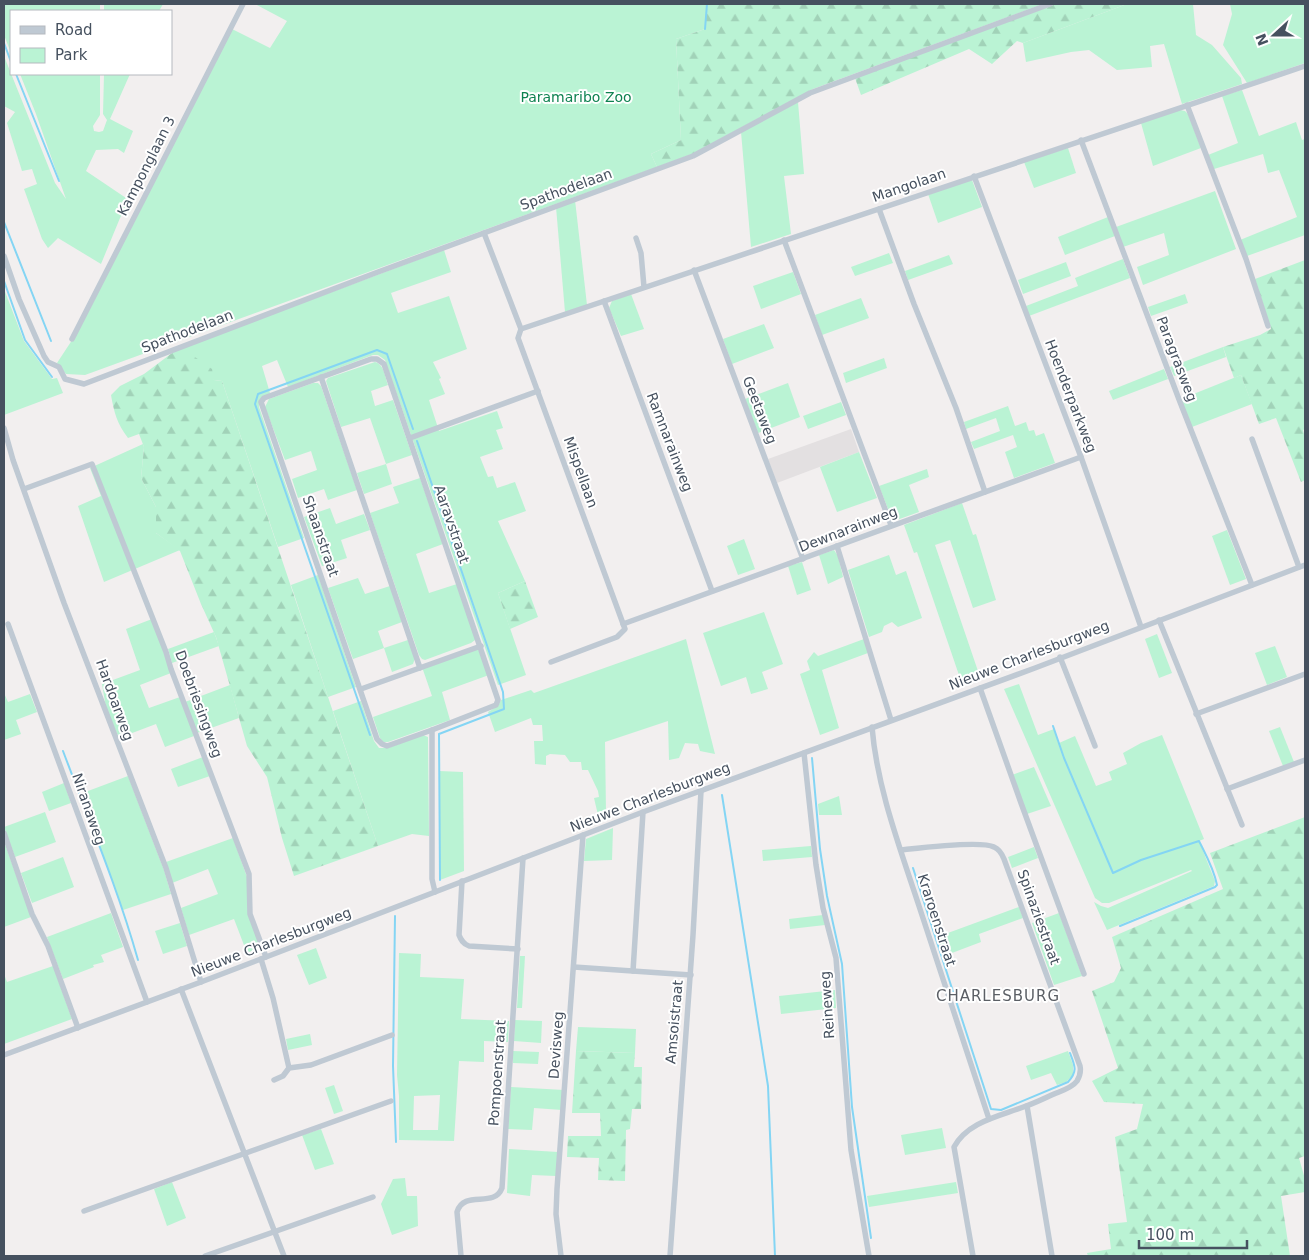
<svg xmlns="http://www.w3.org/2000/svg" width="1309" height="1260" viewBox="0 0 1309 1260" font-family="'DejaVu Sans',sans-serif">
  <style>
    .education { fill: #e3e0e1 }
    .green { fill: #baf3d4; fill-rule: evenodd }
    .forest { fill: url(#forest-firs) }
    .lines { fill: none; stroke-linecap: round; stroke-linejoin: round }
    .stream { stroke: #84d5f4; stroke-width: 2 }
    .minor { stroke: #bfc9d3; stroke-width: 5.5 }
    .labels { text-anchor: middle; stroke-width: 4; stroke-linejoin: round; paint-order: stroke }
    .park-label { font-size: 14px; fill: #0f8251; stroke: #fff }
    .street-label { font-size: 14px; fill: #46515f; stroke: #fff }
    .neighbourhood-label { font-size: 15px; letter-spacing: 1px; fill: #5b5f65; stroke: #fff }
  </style>
  <defs>
    <pattern id="forest-firs" width="22" height="20" patternUnits="userSpaceOnUse" patternTransform="scale(1.25)"><rect width="22" height="20" fill="#baf3d4"/><path d="M5 1l3.5 6h-7zM16 11l3.5 6h-7z" fill="#a1d2b8"/></pattern>
  </defs>
  <rect width="100%" height="100%" fill="#f2efef"/>
  <!-- education -->
  <path class="education" d="M851,429L859,452L777,483L768,459Z"/>
  <!-- green -->
  <g class="green">
    <path d="M4,4H100V11H11V53L4,35Z"/>
    <path d="M104,4H163L159,11H104Z"/>
    <path d="M255,4H707L705,29L676,39L681,140L651,154L657,167L85,375L66,374L57,363L80,328L232,29L270,48L287,21Z"/>
    <path d="M1127,4H1193L1196,35L1212,45L1241,78L1242,84L1182,104L1164,44L1150,46L1152,67L1117,70L1089,50L1071,52L1026,62L1023,43Z"/>
    <path d="M1230,4H1305V63L1247,83L1223,45L1232,14Z"/>
    <path d="M4,56L55,183L66,199L36,114L20,74H100V115L93,126L94,131L99,132L103,131L107,120L103,114L104,74H130L110,119L133,131L124,153L118,149L96,150L86,171L129,200L120,218L101,264L58,238L48,248L42,239L24,189L37,184L32,169L22,171L7,123L15,112L4,106Z"/>
    <path d="M1242,90L1259,136L1296,122L1302,140L1305,139V235L1247,256L1240,240L1297,217L1279,170L1268,173L1263,154L1214,169L1208,155L1238,143L1222,96Z"/>
    <path d="M798,102L804,174L784,176L791,234L751,247L741,132Z"/>
    <path d="M1180,110L1185,111L1188,114L1201,148L1153,166L1141,123Z"/>
    <path d="M1068,148L1076,173L1034,188L1024,162Z"/>
    <path d="M972,180L982,207L938,223L928,194Z"/>
    <path d="M1215,191L1236,249L1143,285L1137,267L1169,255L1164,233L1123,247L1116,227Z"/>
    <path d="M575,200L587,305L565,312L556,207Z"/>
    <path d="M1108,217L1115,236L1065,255L1058,237Z"/>
    <path d="M444,250L451,272L391,293L398,313L449,296L467,349L433,362L441,378L439,379L445,394L429,400L439,431L497,411L503,428L496,430L503,449L480,457L488,477L493,476L497,488L515,482L526,511L498,521L525,581L498,593L526,675L498,685L385,360L378,355H373L288,387L277,360L262,366L270,393L259,403V407L304,538L278,547L222,381L214,380L176,350Z"/>
    <path d="M889,253L893,263L855,276L851,267Z"/>
    <path d="M949,255L953,264L908,280L905,271Z"/>
    <path d="M1123,259L1130,278L1029,316L1026,306L1078,286L1075,278Z"/>
    <path d="M1066,262L1071,276L1023,294L1018,280Z"/>
    <path d="M793,272L801,294L761,309L753,286Z"/>
    <path d="M4,289L24,341L52,379L57,378L63,393L4,415Z"/>
    <path d="M631,294L644,329L621,336L609,308L612,301Z"/>
    <path d="M1185,294L1188,303L1151,316L1148,307Z"/>
    <path d="M861,298L869,318L822,335L815,315Z"/>
    <path d="M764,324L774,348L732,364L723,339Z"/>
    <path d="M1223,347L1226,357L1174,376L1170,367Z"/>
    <path d="M884,358L887,368L846,383L843,373Z"/>
    <path d="M375,362C384,364 385,377 388,385L371,391L375,406L393,400L412,455L386,464L392,484L364,494L357,473L386,464L370,418L341,427L326,381L328,378Z"/>
    <path d="M1164,369L1168,379L1113,400L1109,391Z"/>
    <path d="M1241,375L1252,404L1192,427L1181,399Z"/>
    <path d="M313,383H318L321,386L357,490L328,500L324,489L298,498L292,479L317,470L311,451L285,460L265,407L269,399Z"/>
    <path d="M788,383L800,417L758,433L745,399Z"/>
    <path d="M841,402L846,415L808,429L803,416Z"/>
    <path d="M1008,406L1015,426L1026,422L1029,431L1034,430L1036,436L1044,433L1055,463L1014,478L1005,452L1017,447L1013,435L974,449L971,442L1000,431L996,418L966,429L964,422Z"/>
    <path d="M143,444L144,447L141,478L156,507V533L180,550L104,582L78,506L101,496L90,468Z"/>
    <path d="M859,452L877,498L837,512L820,467Z"/>
    <path d="M927,469L929,477L909,485L919,512L894,521L892,519L879,486Z"/>
    <path d="M420,478L443,544L416,554L429,593L457,584L475,636V640L471,643L425,660L422,659L419,655L370,513L399,503L393,487Z"/>
    <path d="M962,503L973,535L976,534L996,600L973,608L950,540L935,545L979,674L961,681L917,552L914,553L904,525Z"/>
    <path d="M330,508L336,524L364,514L370,530L341,540L347,558L322,566L304,517Z"/>
    <path d="M1227,530L1246,579L1230,585L1212,536Z"/>
    <path d="M744,539L755,569L738,575L727,546Z"/>
    <path d="M834,550L838,556L843,577L828,584L819,555Z"/>
    <path d="M889,555L896,575L906,571L922,618L898,627L892,622L884,626L882,632L869,637L848,570Z"/>
    <path d="M802,562L811,590L797,595L788,566Z"/>
    <path d="M318,575L356,687L328,697L291,585Z"/>
    <path d="M358,578L365,594L390,586L402,622L378,631L384,648L408,640L415,658L413,664L392,672L384,648L353,659L328,588Z"/>
    <path d="M764,612L783,664L762,672L768,689L751,694L746,677L721,686L703,633Z"/>
    <path d="M152,619L171,673L140,685L149,708L180,697L194,736L165,747L156,724L119,738L106,708L102,684L140,670L126,629Z"/>
    <path d="M214,632L219,646L172,663L168,649Z"/>
    <path d="M1157,634L1172,673L1159,678L1145,639Z"/>
    <path d="M686,639L715,754L700,751L698,744L685,743L679,758L669,760L668,721L605,742L606,812L598,815L594,798L599,797L598,791L588,770H582L581,762H570L565,755L550,754L546,756V765L535,764L534,741H543L542,725H533L531,718L495,732L488,712L498,706L501,700L531,690L534,693Z"/>
    <path d="M864,639L868,653L822,670L839,728L820,735L800,674L810,670L807,661L814,652L818,656Z"/>
    <path d="M1275,646L1287,677L1267,685L1255,653Z"/>
    <path d="M478,649L489,675L442,692L450,720L388,742H383L380,738L373,717L432,696L422,667Z"/>
    <path d="M1019,684L1038,735L1054,729L1059,743L1075,736L1096,786L1112,780L1109,772L1127,764L1123,753L1141,743L1162,735L1204,839L1199,841L1215,881L1214,886L1107,930L1094,902L1101,906L1108,908L1192,871L1191,870L1109,903H1102L1095,898L1004,689Z"/>
    <path d="M230,685L239,718L197,733L185,702Z"/>
    <path d="M4,693L8,702L30,694L37,712L16,720L21,734L4,740Z"/>
    <path d="M361,701L374,741L379,748H388L423,735L428,737L429,836L412,834L378,846L333,711Z"/>
    <path d="M1280,727L1294,762L1283,766L1269,731Z"/>
    <path d="M203,757L210,776L178,787L171,769Z"/>
    <path d="M1034,767L1051,806L1027,814L1012,775Z"/>
    <path d="M439,771L463,772L464,871L440,880Z"/>
    <path d="M128,776L164,870L171,894L123,910L80,794Z"/>
    <path d="M64,783L71,803L49,811L42,792Z"/>
    <path d="M839,796L842,815H819L818,804Z"/>
    <path d="M45,812L56,842L15,857L4,827Z"/>
    <path d="M613,828L612,860L584,861L586,839Z"/>
    <path d="M233,838L247,877L248,912L260,947L247,953L234,919L189,935L181,908L218,894L208,869L172,883L166,862Z"/>
    <path d="M4,844H5L31,917L4,927Z"/>
    <path d="M811,846L812,857L763,861L762,850Z"/>
    <path d="M1034,847L1038,858L1012,868L1008,857Z"/>
    <path d="M63,857L74,887L32,903L21,873Z"/>
    <path d="M1019,907L1023,918L979,934L981,942L944,956L937,937Z"/>
    <path d="M111,913L123,947L101,955L104,962L93,965L94,967L63,979L47,937Z"/>
    <path d="M1059,913L1082,976L1054,985L1032,923Z"/>
    <path d="M823,915L825,925L790,929L789,919Z"/>
    <path d="M180,923L187,946L163,954L155,931Z"/>
    <path d="M316,948L327,978L309,985L297,955Z"/>
    <path d="M399,953L421,954L420,977L464,979L461,1019L509,1021L508,1042L484,1041V1062L459,1061L454,1141L399,1140V1096L397,1075ZM440,1095L438,1130H413L414,1096Z"/>
    <path d="M520,956H525L522,1008H517Z"/>
    <path d="M53,966L72,1019L4,1044V974L7,982Z"/>
    <path d="M835,990L836,1008L781,1014L779,996Z"/>
    <path d="M515,1020L542,1021L541,1043L514,1041Z"/>
    <path d="M578,1027L636,1029L635,1053L576,1051Z"/>
    <path d="M310,1034L312,1045L288,1050L286,1039Z"/>
    <path d="M513,1051L539,1052L538,1064L513,1063Z"/>
    <path d="M1068,1051L1073,1065V1075L1066,1082L1057,1085L1051,1073L1031,1080L1026,1066Z"/>
    <path d="M334,1085L343,1111L334,1114L325,1088Z"/>
    <path d="M511,1087L564,1090L562,1110L534,1108L532,1130L508,1129Z"/>
    <path d="M942,1128L946,1148L905,1155L901,1135Z"/>
    <path d="M321,1129L334,1164L315,1170L302,1135Z"/>
    <path d="M509,1149L558,1152L556,1176L532,1175L530,1196L507,1193Z"/>
    <path d="M405,1178L407,1196H417L418,1226L392,1235L381,1204L393,1179Z"/>
    <path d="M172,1182L186,1218L167,1226L154,1189Z"/>
    <path d="M956,1182L958,1193L869,1207L867,1196Z"/>
  </g>
  <!-- forest -->
  <g class="forest">
    <path d="M707,4H1043L813,89L692,154L657,167L651,154L681,140L676,39L705,29Z"/>
    <path d="M1056,4H1127L1023,43L1017,41L992,64L969,49L861,95L855,78Z"/>
    <path d="M1305,260V429L1303,430L1305,438V480L1301,482L1276,418L1259,424L1241,375L1234,378L1223,347L1260,335L1271,329L1255,279Z"/>
    <path d="M176,350L195,357L212,369L214,380L222,381L378,846L294,876L282,838L267,777L247,746L216,637L201,604L180,551L156,533V507L141,478L144,447L139,434L128,438C117,424 114,412 111,395L120,386L144,374Z"/>
    <path d="M525,581L538,617L510,629L498,593Z"/>
    <path d="M1305,817V1156L1299,1158L1305,1179V1192L1281,1196L1290,1256H1088L1087,1253L1111,1249L1108,1224L1127,1222L1115,1137L1137,1129L1143,1104L1104,1102L1092,1081L1118,1068L1092,991L1114,982L1121,968L1112,937L1223,889L1210,853Z"/>
    <path d="M576,1051L635,1053L634,1067H642L641,1109H632L630,1129L626,1130L625,1181L598,1180L599,1158L567,1157L568,1136H601L600,1113H572Z"/>
  </g>
  <g class="lines">
    <!-- stream -->
    <g class="stream">
      <path d="M705,29L707,4"/>
      <path d="M4,43L11,62"/>
      <path d="M16,74L59,181"/>
      <path d="M4,222L51,341"/>
      <path d="M4,281L25,340L52,377"/>
      <path d="M417,441L503,692L504,709L439,734L440,880"/>
      <path d="M1053,726L1064,758L1113,873L1141,860L1199,841C1206,855 1214,869 1217,885L1215,887L1120,926"/>
      <path d="M370,735L255,404L258,394L377,350L387,354L413,429"/>
      <path d="M63,751C89,820 118,889 138,960"/>
      <path d="M812,758L820,849L827,896L842,964L852,1107L871,1238"/>
      <path d="M722,795L768,1086L775,1256"/>
      <path d="M913,868L991,1109L1001,1110L1068,1082C1078,1071 1075,1066 1070,1053"/>
      <path d="M395,916L393,1066L396,1142"/>
    </g>
    <!-- minor -->
    <g class="minor">
      <path d="M1187,105L1246,259L1268,326"/>
      <path d="M1081,140L1180,402L1252,585"/>
      <path d="M974,176L1081,457L1141,627"/>
      <path d="M879,209L914,304L956,408L985,492"/>
      <path d="M484,233L521,329"/>
      <path d="M636,238L641,253L644,287"/>
      <path d="M784,240L891,525"/>
      <path d="M4,256L19,299L44,356L48,362L59,367L65,379L84,384L378,272L693,156L810,93L1050,4"/>
      <path d="M694,270L803,559"/>
      <path d="M604,301L712,591"/>
      <path d="M521,329L1305,66"/>
      <path d="M521,329L518,338L625,629L617,637L551,662"/>
      <path d="M72,339C128,227 186,116 243,4"/>
      <path d="M371,359H377L384,364L498,700L496,705L432,730L387,746L382,744L377,739L261,402L264,398Z"/>
      <path d="M321,377L420,668"/>
      <path d="M4,428L13,460L64,603L166,868L201,982"/>
      <path d="M410,438L538,391"/>
      <path d="M1252,439L1299,567"/>
      <path d="M24,489L92,464L166,652L171,669L249,874L250,914L266,957"/>
      <path d="M837,546L891,720"/>
      <path d="M1159,620L1242,825"/>
      <path d="M8,624C55,750 100,876 147,1002"/>
      <path d="M623,624L1081,457"/>
      <path d="M1060,657L1095,746"/>
      <path d="M980,688L1021,803L1084,974"/>
      <path d="M361,689L481,646"/>
      <path d="M1196,714L1305,674"/>
      <path d="M872,727C877,788 900,848 919,906C942,977 966,1048 989,1119"/>
      <path d="M432,730V879L435,892"/>
      <path d="M804,753L816,865L823,908L836,958L851,1150L869,1256"/>
      <path d="M1227,789L1305,760"/>
      <path d="M4,833L32,914L48,946L78,1028"/>
      <path d="M901,850C919,848 981,840 994,847C999,849 1002,854 1004,859L1080,1066C1081,1071 1080,1076 1077,1081C1072,1088 1061,1091 1054,1094C1045,1098 1035,1103 1026,1106C1001,1116 968,1121 954,1147L973,1256"/>
      <path d="M462,881L459,935C461,940 463,944 469,946L518,949"/>
      <path d="M261,959L273,998L289,1068"/>
      <path d="M574,967L691,975"/>
      <path d="M633,971L643,812"/>
      <path d="M181,989L284,1256"/>
      <path d="M4,1055L201,982L643,812L1035,668L1305,565"/>
      <path d="M274,1080L283,1076L289,1068L311,1065L392,1035"/>
      <path d="M1027,1106L1052,1256"/>
      <path d="M84,1211L391,1101"/>
      <path d="M205,1256L373,1197"/>
      <path d="M461,1256L457,1212C464,1189 494,1209 502,1188L523,858"/>
      <path d="M561,1256L556,1214L557,1189L583,835"/>
      <path d="M670,1256L693,935L701,791"/>
    </g>
  </g>
  <g class="labels">
    <!-- park labels -->
    <g class="park-label">
      <text x="576" y="102">Paramaribo Zoo</text>
    </g>
    <!-- street labels -->
    <g class="street-label">
      <text transform="translate(146 166) rotate(-63)" y="5">Kamponglaan 3</text>
      <text transform="translate(909 185) rotate(-19)" y="5">Mangolaan</text>
      <text transform="translate(566 189) rotate(-20)" y="5">Spathodelaan</text>
      <text transform="translate(187 331) rotate(-21)" y="5">Spathodelaan</text>
      <text transform="translate(1177 359) rotate(69)" y="5">Paragrasweg</text>
      <text transform="translate(1071 396) rotate(69)" y="5">Hoenderparkweg</text>
      <text transform="translate(760 410) rotate(69)" y="5">Geetaweg</text>
      <text transform="translate(670 442) rotate(69)" y="5">Ramnarainweg</text>
      <text transform="translate(581 472) rotate(70)" y="5">Mispellaan</text>
      <text transform="translate(452 524) rotate(71)" y="5">Aaravstraat</text>
      <text transform="translate(848 529) rotate(-21)" y="5">Dewnarainweg</text>
      <text transform="translate(321 536) rotate(71)" y="5">Shaanstraat</text>
      <text transform="translate(1029 655) rotate(-21)" y="5">Nieuwe Charlesburgweg</text>
      <text transform="translate(115 700) rotate(70)" y="5">Hardoarweg</text>
      <text transform="translate(199 704) rotate(70)" y="5">Doebriesingweg</text>
      <text transform="translate(650 797) rotate(-21)" y="5">Nieuwe Charlesburgweg</text>
      <text transform="translate(89 809) rotate(71)" y="5">Niranaweg</text>
      <text transform="translate(1039 917) rotate(70)" y="5">Spinaziestraat</text>
      <text transform="translate(937 920) rotate(72)" y="5">Kraroenstraat</text>
      <text transform="translate(271 942) rotate(-21)" y="5">Nieuwe Charlesburgweg</text>
      <text transform="translate(827 1005) rotate(-94)" y="5">Reineweg</text>
      <text transform="translate(674 1022) rotate(-85)" y="5">Amsoistraat</text>
      <text transform="translate(556 1045) rotate(-86)" y="5">Devisweg</text>
      <text transform="translate(497 1073) rotate(-86)" y="5">Pompoenstraat</text>
    </g>
    <!-- neighbourhood labels -->
    <g class="neighbourhood-label">
      <text x="998" y="1001">CHARLESBURG</text>
    </g>
  </g>
  <!-- border -->
  <rect width="1309" height="1260" fill="none" stroke="#46515f" stroke-width="10"/>
  <!-- legend -->
  <rect x="10" y="10" width="162" height="65" fill="#ffffff" stroke="#b5b9bf"/>
  <rect x="20" y="26" width="25" height="8" fill="#bfc9d3" stroke="#b5b9bf"/>
  <text x="55" y="35" font-size="15" fill="#46515f">Road</text>
  <rect x="20" y="48" width="25" height="15" fill="#baf3d4" stroke="#b5b9bf"/>
  <text x="55" y="60" font-size="15" fill="#46515f">Park</text>
  <!-- north arrow -->
  <g transform="translate(1274 35) rotate(249)" stroke="#ffffff" stroke-width="4" paint-order="stroke">
  <path d="M0-4L9 19L0 12L-9 19Z" fill="#46515f"/>
  <text y="-8" font-size="14" font-weight="bold" text-anchor="middle" fill="#46515f">N</text>
  </g>
  <!-- scale -->
  <path d="M1139 1240v8h108v-8" fill="none" stroke="#46515f" stroke-width="2.5"/>
  <text x="1146" y="1240" font-size="15" fill="#46515f" stroke="#ffffff" stroke-width="4" paint-order="stroke">100 m</text>
</svg>
